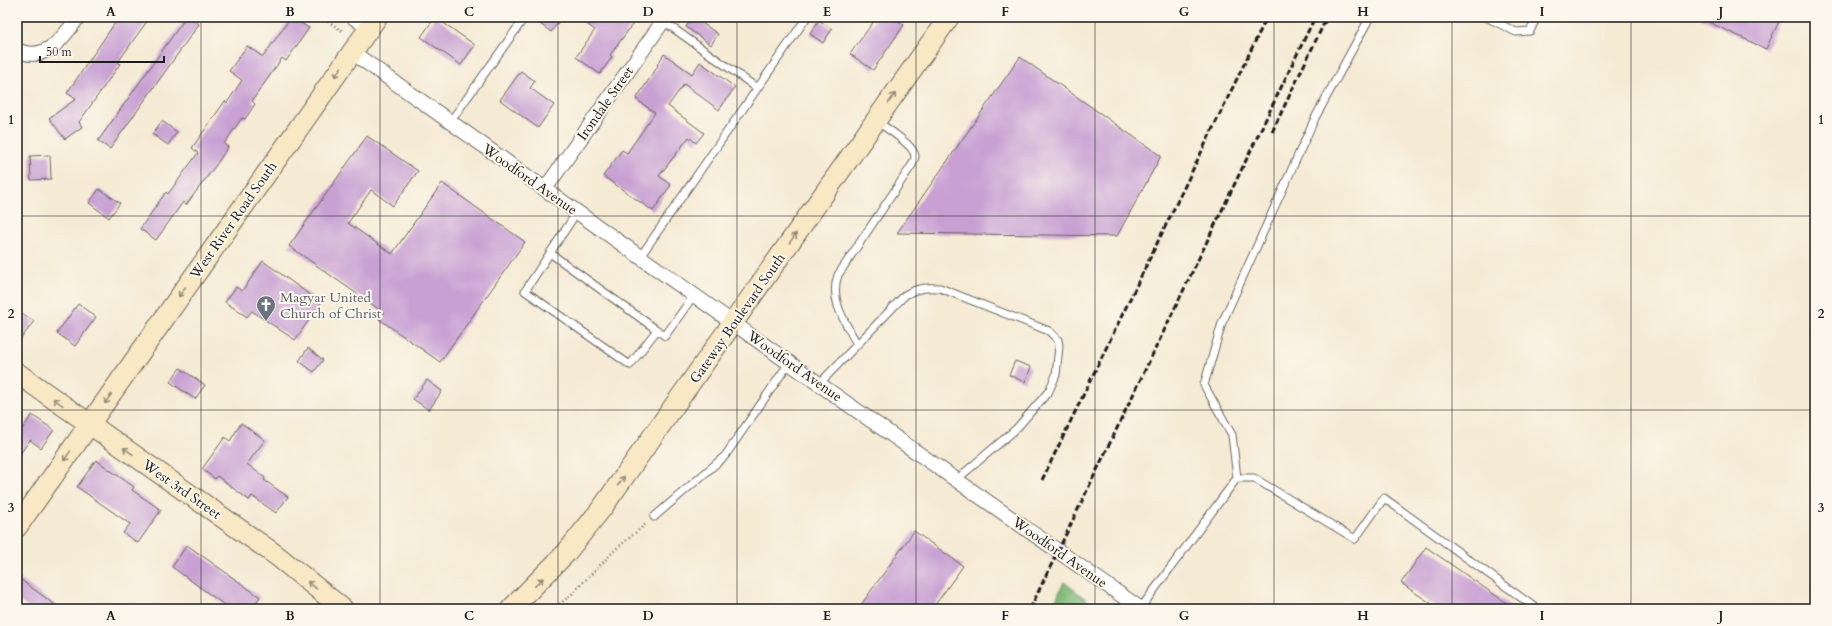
<svg xmlns="http://www.w3.org/2000/svg" width="1832" height="626" viewBox="0 0 1832 626" font-family="Cardo,serif">
  <style>
    .forest { fill: #82bc79; stroke: #4f6c4a }
    .building { fill: #c8a0d3 }
    .lines { fill: none; stroke-linecap: round; stroke-linejoin: round }
    .lane-casing { stroke: #68645c; stroke-width: 9 }
    .street-casing { stroke: #68645c; stroke-width: 16 }
    .secondary-casing { stroke: #68645c; stroke-width: 22 }
    .path { stroke: #68645c; stroke-width: 2.5; stroke-dasharray: 1 3; stroke-linecap: butt }
    .lane { stroke: #fff; stroke-width: 7 }
    .street { stroke: #fff; stroke-width: 14 }
    .secondary { stroke: #f8e8c3; stroke-width: 20 }
    .rail { stroke: #1c1c1c; stroke-width: 3; stroke-dasharray: 6 3; stroke-linecap: butt }
    .oneway { stroke: #958c78 }
    .grid { fill: none; stroke: #1c1c1c; stroke-width: 1; stroke-opacity: 0.55 }
    .labels { text-anchor: middle; stroke-width: 4; stroke-linejoin: round; paint-order: stroke }
    .street-label { font-size: 14px; fill: #1c1c1c; stroke: #fbf7ec }
    .worship-label { font-size: 14px; fill: #5b616d; stroke: #fbf7ec; text-anchor: start }
    .neatline { fill: none; stroke: #1c1c1c; stroke-width: 1.5 }
    .grid-label { font-size: 13px; text-anchor: middle; font-weight: bold; fill: #1c1c1c }
  </style>
  <rect width="100%" height="100%" fill="#fbf7ec"/>
  <filter id="ink" filterUnits="userSpaceOnUse"><feTurbulence type="fractalNoise" baseFrequency=".025" numOctaves="2"/><feDisplacementMap in="SourceGraphic" scale="8" xChannelSelector="R" yChannelSelector="G"/><feConvolveMatrix kernelMatrix="1 2 1 2 8 2 1 2 1" color-interpolation-filters="sRGB"/></filter>
  <filter id="wash" filterUnits="userSpaceOnUse"><feTurbulence type="fractalNoise" baseFrequency=".012" numOctaves="4" result="noise"/><feDisplacementMap in="SourceGraphic" scale="16" xChannelSelector="R" yChannelSelector="G"/><feGaussianBlur stdDeviation="0.9" result="paint"/><feColorMatrix in="noise" values="0 0 0 0 0 0 0 0 0 0 0 0 0 0 0 0 0 1.4 0 .05"/><feComposite in="paint" operator="in"/></filter>
  <g filter="url(#wash)">
    <rect width="100%" height="100%" fill="#f5ead4"/>
    <!-- forest -->
    <path class="forest" d="M1064,582L1097,608V609H1052Z"/>
    <g id="blocks">
      <!-- building -->
      <g class="building">
        <path d="M119,17H150L118,62L120,64L79,122L82,127L65,139L49,118L76,99L67,93Z"/>
        <path d="M186,17H189L199,24L110,149L98,141Z"/>
        <path d="M291,17L309,28L286,61L282,58L252,101L255,104L245,119L242,118L224,144L228,147L216,165L186,205L183,202L156,240L140,229L166,192L168,194L198,153L192,148L225,101L227,103L242,80L229,71L247,46L263,57Z"/>
        <path d="M435,17L475,45L461,65L421,37Z"/>
        <path d="M531,17H562L551,32Z"/>
        <path d="M577,17H638L610,55L612,57L600,74L576,57L595,30Z"/>
        <path d="M693,17L718,34L711,45L686,27Z"/>
        <path d="M877,17H892L904,25L873,70L850,54Z"/>
        <path d="M1698,17H1781L1766,49Z"/>
        <path d="M819,20L832,29L823,43L810,34Z"/>
        <path d="M664,54L692,74L700,62L735,87L719,110L684,84L668,106L704,133L696,143L689,137L659,176L671,185L653,211L603,176L622,150L627,153L655,113L636,99L658,66L657,65Z"/>
        <path d="M1020,57L1161,156L1117,236L897,233Z"/>
        <path d="M521,71L535,81L530,88L554,105L538,128L500,100Z"/>
        <path d="M162,121L177,132L168,145L152,134Z"/>
        <path d="M367,136L418,171L393,206L371,190L348,223L392,254L442,183L525,242L440,362L379,319L384,313L289,246Z"/>
        <path d="M50,155L51,179L31,180L30,156Z"/>
        <path d="M99,189L120,203L109,218L89,203Z"/>
        <path d="M263,261L321,303L295,340L252,311L247,317L225,302L236,287L242,291Z"/>
        <path d="M78,304L96,317L75,346L57,333Z"/>
        <path d="M17,310L34,321L17,344Z"/>
        <path d="M308,348L323,360L314,372L299,361Z"/>
        <path d="M1015,361L1031,367L1025,382L1009,375Z"/>
        <path d="M180,368L205,385L195,399L170,382Z"/>
        <path d="M427,380L442,391L429,410L413,399Z"/>
        <path d="M32,415L54,430L41,448L30,440L17,458V436Z"/>
        <path d="M241,423L265,440L247,464L265,478L264,480L288,497L276,513L252,496L249,500L217,476L215,479L202,469L225,437L230,441Z"/>
        <path d="M96,460L134,487L132,490L161,510L138,543L123,533L130,524L77,487Z"/>
        <path d="M914,531L963,566L932,609H858Z"/>
        <path d="M187,545L260,597L251,609H230L172,567Z"/>
        <path d="M1426,547L1515,609H1439L1401,583Z"/>
        <path d="M17,577L61,609H30L17,600Z"/>
      </g>
    </g>
  </g>
  <g filter="url(#ink)">
    <use href="#blocks" fill-opacity="0" stroke="#68645c" stroke-width="1"/>
    <g class="lines">
      <!-- lane casing -->
      <g class="lane-casing">
        <g id="lane">
          <path d="M1486,17L1516,32L1530,31L1537,17"/>
          <path d="M663,21L757,88"/>
          <path d="M450,122L525,17"/>
          <path d="M577,212L525,291L630,365L657,330L665,336L694,295"/>
          <path d="M550,253L657,330"/>
          <path d="M640,257L807,17"/>
          <path d="M857,344C845,322 829,300 838,275L912,165C913,162 915,159 915,156C914,145 885,127 876,121"/>
          <path d="M819,384L905,295C917,288 926,287 940,288L1049,331L1058,340L1059,346L1056,375L1049,391L1016,429L956,480"/>
          <path d="M1237,478H1254L1355,539L1384,498L1537,609"/>
          <path d="M654,517L725,456L789,363"/>
          <path d="M1140,609L1237,478L1232,435L1204,385L1222,323L1315,118L1370,17"/>
        </g>
      </g>
      <!-- street casing -->
      <g class="street-casing">
        <g id="street">
          <path d="M353,17L369,28"/>
          <path d="M17,50C45,64 64,37 78,17"/>
          <path d="M352,52L819,384L1141,609"/>
          <path d="M545,189L666,17"/>
        </g>
      </g>
      <!-- secondary casing -->
      <g class="secondary-casing">
        <g id="secondary">
          <path d="M17,373L276,555L343,609"/>
          <path d="M17,527L377,17"/>
          <path d="M511,609L566,553L602,508L949,17"/>
        </g>
      </g>
      <!-- path -->
      <g class="path">
        <path d="M321,17L344,32"/>
        <path d="M553,609L571,595L616,549L646,524"/>
      </g>
      <!-- lane -->
      <use href="#lane" class="lane"/>
      <!-- street -->
      <use href="#street" class="street"/>
      <!-- secondary -->
      <use href="#secondary" class="secondary"/>
      <!-- rail -->
      <g class="rail">
        <path d="M1272,132L1327,17"/>
        <path d="M1042,480L1267,17"/>
        <path d="M1030,609L1315,17"/>
      </g>
    </g>
    <!-- one-way arrows -->
    <defs><path id="oneway-shaft" d="M-6 0H5M1.5-3L5.5 0L1.5 3" fill="none" stroke-width="1.6" stroke-linecap="round" stroke-linejoin="round"/></defs>
    <g class="oneway">
      <use href="#oneway-shaft" transform="translate(338 72) rotate(125)"/>
      <use href="#oneway-shaft" transform="translate(892 98) rotate(-55)"/>
      <use href="#oneway-shaft" transform="translate(793 238) rotate(-55)"/>
      <use href="#oneway-shaft" transform="translate(182 292) rotate(125)"/>
      <use href="#oneway-shaft" transform="translate(108 399) rotate(125)"/>
      <use href="#oneway-shaft" transform="translate(58 402) rotate(-145)"/>
      <use href="#oneway-shaft" transform="translate(128 451) rotate(-145)"/>
      <use href="#oneway-shaft" transform="translate(67 456) rotate(125)"/>
      <use href="#oneway-shaft" transform="translate(621 481) rotate(-55)"/>
      <use href="#oneway-shaft" transform="translate(539 582) rotate(-46)"/>
      <use href="#oneway-shaft" transform="translate(312 585) rotate(-141)"/>
    </g>
  </g>
  <!-- grid -->
  <path class="grid" d="M201,17V609M380,17V609M558,17V609M737,17V609M916,17V609M1095,17V609M1274,17V609M1452,17V609M1631,17V609M17,216H1815M17,410H1815"/>
  <!-- icons -->
  <defs>
    <g id="church-pin" transform="scale(1)"><path d="M0 17L-7.5 6A9.5 9.5 0 1 1 7.5 6Z" fill="#6b7280" stroke="#fbf7ec"/><path d="M-1.2-6h2.4v3.5h3.3v2.4h-3.3V6h-2.4V-.1h-3.3v-2.4h3.3Z" fill="#fff"/></g>
  </defs>
  <g fill-rule="evenodd">
    <use href="#church-pin" x="266" y="305"/>
  </g>
  <g class="labels">
    <!-- street labels -->
    <g class="street-label">
      <text transform="translate(605 103) rotate(-55)" y="5">Irondale Street</text>
      <text transform="translate(530 179) rotate(35)" y="5">Woodford Avenue</text>
      <text transform="translate(233 220) rotate(-55)" y="5">West River Road South</text>
      <text transform="translate(737 318) rotate(-55)" y="5">Gateway Boulevard South</text>
      <text transform="translate(795 366) rotate(35)" y="5">Woodford Avenue</text>
      <text transform="translate(182 489) rotate(35)" y="5">West 3rd Street</text>
      <text transform="translate(1060 552) rotate(35)" y="5">Woodford Avenue</text>
    </g>
    <!-- worship labels -->
    <g class="worship-label">
      <text x="280" y="302">Magyar United<tspan x="280" dy="16">Church of Christ</tspan></text>
    </g>
  </g>
  <!-- margin -->
  <rect width="1832" height="626" fill="none" stroke="#fbf7ec" stroke-width="44"/>
  <!-- scale -->
  <path d="M40 56v6h124v-6" fill="none" stroke="#1c1c1c" stroke-width="2"/>
  <text x="46" y="56" font-size="12" fill="#1c1c1c" stroke="#fbf7ec" stroke-width="3" paint-order="stroke">50 m</text>
  <rect x="22" y="22" width="1788" height="582" class="neatline"/>
  <g class="grid-label">
    <text x="111" y="16">A</text>
    <text x="290" y="16">B</text>
    <text x="469" y="16">C</text>
    <text x="648" y="16">D</text>
    <text x="827" y="16">E</text>
    <text x="1005" y="16">F</text>
    <text x="1184" y="16">G</text>
    <text x="1363" y="16">H</text>
    <text x="1542" y="16">I</text>
    <text x="1721" y="16">J</text>
    <text x="11" y="124">1</text>
    <text x="1821" y="124">1</text>
    <text x="11" y="318">2</text>
    <text x="1821" y="318">2</text>
    <text x="11" y="512">3</text>
    <text x="1821" y="512">3</text>
    <text x="111" y="620">A</text>
    <text x="290" y="620">B</text>
    <text x="469" y="620">C</text>
    <text x="648" y="620">D</text>
    <text x="827" y="620">E</text>
    <text x="1005" y="620">F</text>
    <text x="1184" y="620">G</text>
    <text x="1363" y="620">H</text>
    <text x="1542" y="620">I</text>
    <text x="1721" y="620">J</text>
  </g>
</svg>
